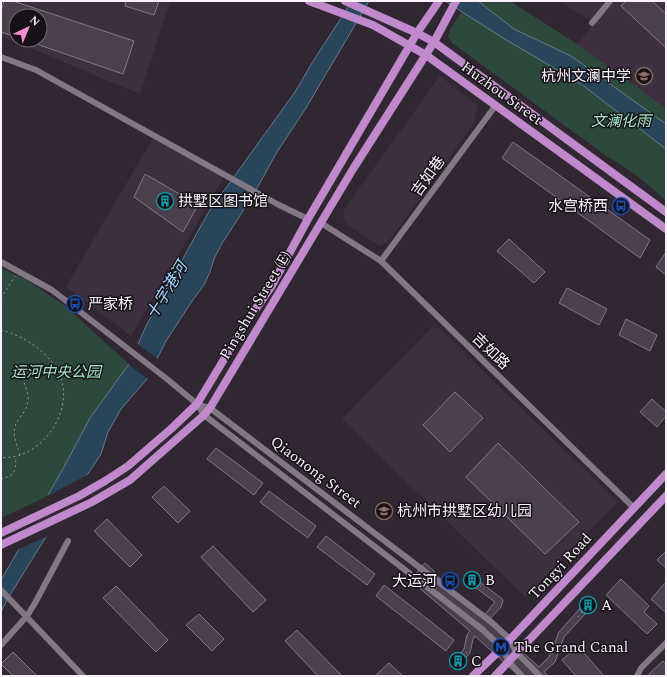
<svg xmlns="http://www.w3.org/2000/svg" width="667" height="677" viewBox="0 0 667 677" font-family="Spectral,'Noto Sans SC',serif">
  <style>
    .built { fill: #3e2f40; fill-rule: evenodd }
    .green { fill: #2c493c }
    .water { fill: #284559; stroke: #667989 }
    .pier { fill: #312733 }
    .building { fill: #4a3f4c; stroke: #837685 }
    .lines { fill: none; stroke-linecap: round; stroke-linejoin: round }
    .path { stroke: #9b939d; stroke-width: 1; stroke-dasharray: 2 3; stroke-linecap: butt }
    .minor { stroke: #837685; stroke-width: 6 }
    .major { stroke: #c089cb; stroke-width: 8 }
    .labels { text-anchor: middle; stroke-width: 3; stroke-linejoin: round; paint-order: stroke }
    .poi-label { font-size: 15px; fill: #f8f1fa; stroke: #161217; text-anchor: start }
    .street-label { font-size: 15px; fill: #f8f1fa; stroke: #161217 }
    .park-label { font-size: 15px; font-style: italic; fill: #a5e8c9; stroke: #161217 }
    .water-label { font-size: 16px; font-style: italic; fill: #9ed5fd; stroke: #161217 }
  </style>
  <rect width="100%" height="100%" fill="#312733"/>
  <!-- built -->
  <g class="built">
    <path d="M1,1H170L140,94L1,36ZM16,16H40V40H16Z"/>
    <path d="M559,1H605L590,20Z"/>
    <path d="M613,1H666V108L577,44Z"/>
    <path d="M440,76L478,105L474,123L389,241L380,246L348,225L343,219L345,208Z"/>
    <path d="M153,138L224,177L131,336L66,287Z"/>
    <path d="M435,324L618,502L525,597L342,419Z"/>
  </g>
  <!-- green -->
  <g class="green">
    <path d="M468,1H510L577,44L666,108V201C648,183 627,168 605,155L452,43L448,36L451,28Z"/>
    <path d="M1,268L25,279L64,305L129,364L90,418L48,496L1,518Z"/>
  </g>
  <!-- water -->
  <g class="water">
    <path d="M352,1H369L306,108L277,152L252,197L221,245L214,259L210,272L204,285L192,301L166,341L147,379L121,409L108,432L101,454L44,540L10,595L1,612V580L39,515L49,493L64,467L90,418L129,364L146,326L208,213L295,92L312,63Z"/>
    <path d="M445,1H478L514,29L571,56L666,124V149L585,87L554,68L503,38Z"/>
  </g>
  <!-- pier -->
  <g class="pier">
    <path d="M136,343L158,359L149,380L127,363Z"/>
    <path d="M91,473L50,535L15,551L38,514L45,497Z"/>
  </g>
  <!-- building -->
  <g class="building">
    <path d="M4,1H13L134,41L123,74L25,40H40V16H16V37L1,32V11Z"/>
    <path d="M126,1H159L154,15L125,6Z"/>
    <path d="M626,1H652L666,14V48L621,6Z"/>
    <path d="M513,142L650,240L640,258L502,158Z"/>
    <path d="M145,174L198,205L183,232L134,197Z"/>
    <path d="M509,239L545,272L534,283L497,251Z"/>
    <path d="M666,252V275L656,267Z"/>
    <path d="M567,288L607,309L599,325L559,303Z"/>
    <path d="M626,319L657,335L650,351L619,335Z"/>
    <path d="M455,392L483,418L450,452L423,425Z"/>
    <path d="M652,399L666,412V416L657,427L640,412Z"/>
    <path d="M498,443L579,522L545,554L466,477Z"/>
    <path d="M216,448L263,483L254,495L207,459Z"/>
    <path d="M164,486L190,511L178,523L152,497Z"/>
    <path d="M269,491L316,526L308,538L260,502Z"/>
    <path d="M107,519L142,555L130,567L94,531Z"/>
    <path d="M326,536L375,574L367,585L317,547Z"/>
    <path d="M213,546L266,600L253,612L201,557Z"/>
    <path d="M666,551V568L657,560Z"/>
    <path d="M425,563L435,572L434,573L483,617L495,602L464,579L468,573L501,598L503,600L501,607L488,621L539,667L549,657L559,632L590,597L596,602L564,637L555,662L544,672L548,676H519L475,636L473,639L470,653L456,669L451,664L464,649L467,635L470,631L410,580Z"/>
    <path d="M468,573L480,581L476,587L464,579Z"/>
    <path d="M621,579L649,606L644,612L657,624L647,634L606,595Z"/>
    <path d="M666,582V613L651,599Z"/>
    <path d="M384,585L454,640L446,651L376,596Z"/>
    <path d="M116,586L168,640L156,652L103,598Z"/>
    <path d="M590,597L596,602L585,614L579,609Z"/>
    <path d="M199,614L224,639L212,651L186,625Z"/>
    <path d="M297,630L342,676H318L285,641Z"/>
    <path d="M578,646L604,676H576L562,660Z"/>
    <path d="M13,652L37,676H13L1,664Z"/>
    <path d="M460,653L465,658L456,669L451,664Z"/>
    <path d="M663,661L666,665V676H651L649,674Z"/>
    <path d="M389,663L403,676H379L377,674Z"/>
  </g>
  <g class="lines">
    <!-- path -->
    <g class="path">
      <path d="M1,298L15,276"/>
      <path d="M1,330C25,336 50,353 60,376C72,405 52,441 25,453C18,457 9,457 1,458"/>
      <path d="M20,455C16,443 10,430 19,419C23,413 28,408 28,399C29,390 22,384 24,375L29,370C38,368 48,376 54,366"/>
      <path d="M1,479C16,475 15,472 16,457"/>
      <path d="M468,576L484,589"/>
      <path d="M578,617L592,601"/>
      <path d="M456,664L467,652"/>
    </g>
    <!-- minor -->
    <g class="minor">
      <path d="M592,23L610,1"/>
      <path d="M1,57L36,70L279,205L308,219"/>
      <path d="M321,223L381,261L634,508"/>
      <path d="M381,261L496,105"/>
      <path d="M1,262L52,290L167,379L197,404L204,415L483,630L502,648L509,662L522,676"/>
      <path d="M197,404L210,408L490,621L510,639L516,652L540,676"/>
      <path d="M1,590L83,676"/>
      <path d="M1,645L27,616L35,603L68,541"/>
      <path d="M637,676L641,668L666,643"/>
    </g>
    <!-- major -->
    <g class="major">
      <path d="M309,1L373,25L426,55L666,229"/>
      <path d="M345,1L417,33L434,42L666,212"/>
      <path d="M1,533L79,496L105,481L128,466L172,428L197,404L246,323L271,287L308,219L417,33L439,1"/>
      <path d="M1,545L92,502L130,480L204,415L210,408L353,169L434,42L456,1"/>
      <path d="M473,676L502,648L666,474"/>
      <path d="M495,676L666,496"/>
    </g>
  </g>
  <!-- icons -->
  <defs>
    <g id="school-ring" transform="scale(0.9)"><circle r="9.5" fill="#161217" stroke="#8d6e63" stroke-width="1.5"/><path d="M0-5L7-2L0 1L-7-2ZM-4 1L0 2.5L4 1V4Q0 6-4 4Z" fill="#8d6e63"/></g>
    <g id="building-ring" transform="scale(0.9)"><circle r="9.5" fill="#161217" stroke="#0f9aa8" stroke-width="1.5"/><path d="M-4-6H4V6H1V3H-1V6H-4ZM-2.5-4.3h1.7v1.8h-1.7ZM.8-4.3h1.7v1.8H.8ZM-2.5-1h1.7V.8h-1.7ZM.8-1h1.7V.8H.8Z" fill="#0f9aa8"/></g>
    <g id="bus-ring" transform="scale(0.9)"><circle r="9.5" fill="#161217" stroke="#1a4fb4" stroke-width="1.5"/><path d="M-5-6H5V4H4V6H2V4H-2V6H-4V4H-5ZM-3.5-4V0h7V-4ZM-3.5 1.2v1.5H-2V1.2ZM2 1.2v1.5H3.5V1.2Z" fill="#1a4fb4"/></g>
    <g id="metro-ring" transform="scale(0.9)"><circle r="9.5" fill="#161217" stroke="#1a4fb4" stroke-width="1.5"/><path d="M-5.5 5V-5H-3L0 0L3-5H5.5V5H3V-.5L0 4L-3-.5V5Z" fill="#1a4fb4"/></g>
  </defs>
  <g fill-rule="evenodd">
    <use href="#school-ring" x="644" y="76"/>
    <use href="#building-ring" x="165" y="201"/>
    <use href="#bus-ring" x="621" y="206"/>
    <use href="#bus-ring" x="75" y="304"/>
    <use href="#school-ring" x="384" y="511"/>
    <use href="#building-ring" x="472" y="580"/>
    <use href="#bus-ring" x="450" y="581"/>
    <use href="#building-ring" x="588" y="605"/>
    <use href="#metro-ring" x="501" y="647"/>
    <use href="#building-ring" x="458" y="661"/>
  </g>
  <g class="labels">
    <!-- poi labels -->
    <g class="poi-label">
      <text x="631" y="81" text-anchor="end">杭州文澜中学</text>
      <text x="178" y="206">拱墅区图书馆</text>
      <text x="608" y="211" text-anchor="end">水宫桥西</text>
      <text x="88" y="309">严家桥</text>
      <text x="397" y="516">杭州市拱墅区幼儿园</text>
      <text x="485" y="585">B</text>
      <text x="437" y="586" text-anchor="end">大运河</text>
      <text x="601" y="610">A</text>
      <text x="514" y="652">The Grand Canal</text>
      <text x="471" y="666">C</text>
    </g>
    <!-- street labels -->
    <g class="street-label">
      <text transform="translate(502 93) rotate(36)" y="5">Huzhou Street</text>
      <text transform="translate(428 176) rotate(-54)" y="5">吉如巷</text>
      <text transform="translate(255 305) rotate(-59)" y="5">Pingshui Street (E)</text>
      <text transform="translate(491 351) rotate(44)" y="5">吉如路</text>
      <text transform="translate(316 472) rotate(37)" y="5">Qiaonong Street</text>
      <text transform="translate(560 566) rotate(-47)" y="5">Tongyi Road</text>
    </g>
    <!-- park labels -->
    <g class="park-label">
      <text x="621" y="126">文澜化雨</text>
      <text x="56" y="377">运河中央公园</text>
    </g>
    <!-- water labels -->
    <g class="water-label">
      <text transform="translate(166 290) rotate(-59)" y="6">十字港河</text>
    </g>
  </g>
  <!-- border -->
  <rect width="667" height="677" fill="none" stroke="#f8f1fa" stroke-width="4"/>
  <!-- north arrow -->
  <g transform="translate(28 28) rotate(44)"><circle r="19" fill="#161217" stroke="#706b72"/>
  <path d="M0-3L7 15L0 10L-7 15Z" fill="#f890cc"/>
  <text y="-6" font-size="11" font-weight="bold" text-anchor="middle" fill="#f8f1fa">N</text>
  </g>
</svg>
